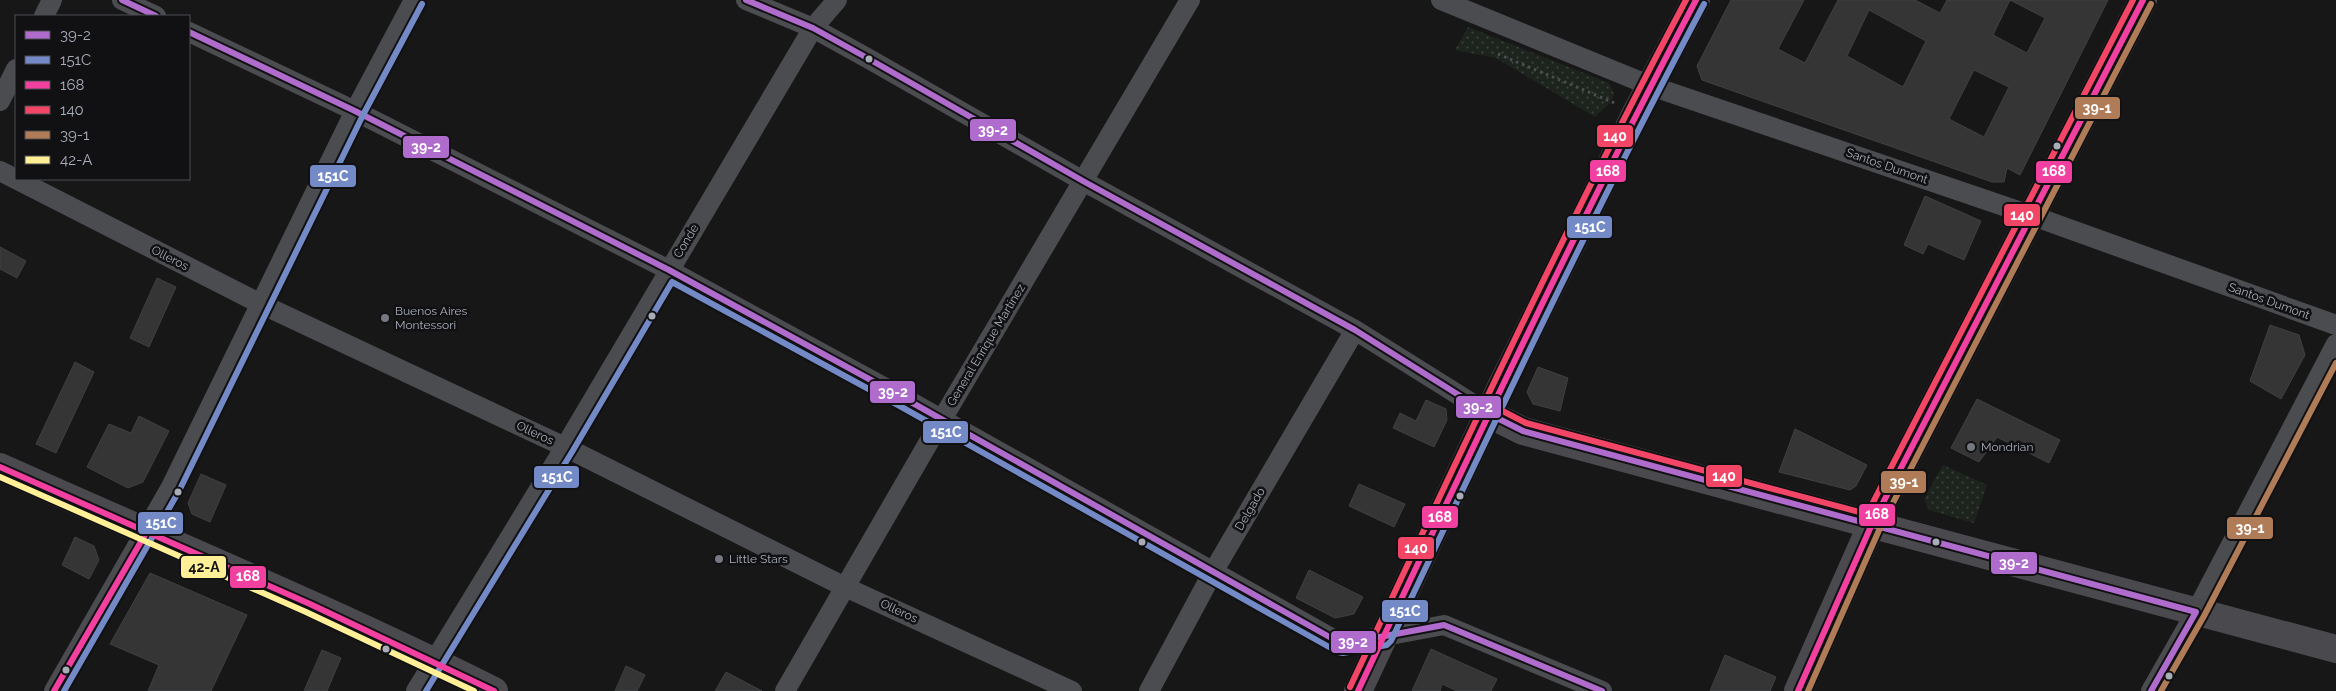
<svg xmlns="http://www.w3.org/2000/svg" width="2336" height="691" viewBox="0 0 2336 691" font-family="Raleway,sans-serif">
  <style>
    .park { fill: url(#park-dots) }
    .building { fill: #353536; stroke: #3f4043; fill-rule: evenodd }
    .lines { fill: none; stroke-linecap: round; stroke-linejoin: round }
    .path { stroke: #4d4e52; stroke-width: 3; stroke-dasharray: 2.5 4; stroke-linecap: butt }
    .street { stroke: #4b4c50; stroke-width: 20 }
    .secondary { stroke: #4a4a4e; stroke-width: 28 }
    .primary { stroke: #4d4f52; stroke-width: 28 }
    .bus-1-casing { stroke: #111113; stroke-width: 10 }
    .bus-2-casing { stroke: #111113; stroke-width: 10 }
    .bus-3-casing { stroke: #111113; stroke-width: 10 }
    .bus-4-casing { stroke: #111113; stroke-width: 10 }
    .bus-5-casing { stroke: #111113; stroke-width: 10 }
    .bus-6-casing { stroke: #111113; stroke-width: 10 }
    .bus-1 { stroke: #b06ccc; stroke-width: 6 }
    .bus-2 { stroke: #738ac6; stroke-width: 6 }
    .bus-3 { stroke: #f240a1; stroke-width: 6 }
    .bus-4 { stroke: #f34667; stroke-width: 6 }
    .bus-5 { stroke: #b07c57; stroke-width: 6 }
    .bus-6 { stroke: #fff098; stroke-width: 6 }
    .bus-dot { fill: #a8adb8; stroke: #111113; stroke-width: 2 }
    .poi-dot { fill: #757880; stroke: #111113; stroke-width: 2 }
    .labels { text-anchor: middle; stroke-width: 5; stroke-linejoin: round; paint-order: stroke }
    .street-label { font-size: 12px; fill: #a8adb8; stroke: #111113 }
    .poi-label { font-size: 12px; fill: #a8adb8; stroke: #111113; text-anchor: start }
    .line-badge { stroke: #111113; stroke-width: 2 }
    .badge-label { font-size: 14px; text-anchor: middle; font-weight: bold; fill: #fff }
    .pale-badge-label { font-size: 14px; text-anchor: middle; font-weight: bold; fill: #111 }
  </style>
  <defs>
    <pattern id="park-dots" width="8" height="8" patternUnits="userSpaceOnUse" patternTransform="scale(1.25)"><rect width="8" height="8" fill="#1d241e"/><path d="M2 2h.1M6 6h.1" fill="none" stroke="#3b413d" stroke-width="1.8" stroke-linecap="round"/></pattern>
  </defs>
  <rect width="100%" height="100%" fill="#171717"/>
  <!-- park -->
  <g class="park">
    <path d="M1468,27L1609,83L1614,94L1611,102L1595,117L1496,58L1455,50Z"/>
    <path d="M1943,465L1987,485L1974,523L1929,510L1924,499Z"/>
  </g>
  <!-- building -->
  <g class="building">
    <path d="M1731,0H1804L1778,49L1805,63L1838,0H1915L1940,13L1947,0H2108L2020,175L2007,168L2004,182H1992L1702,80L1697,66ZM2010,0L2045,18L2027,53L1993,35ZM1869,10L1926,41L1903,87L1847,56ZM1974,70L2009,87L1984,137L1949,119Z"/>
    <path d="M1925,196L1981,221L1964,260L1928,244L1923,254L1904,245Z"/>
    <path d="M0,247L26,261L17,278L0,269Z"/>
    <path d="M157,278L176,287L149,347L130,338Z"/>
    <path d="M2270,325L2299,335L2305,355L2281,399L2250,381Z"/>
    <path d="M75,362L94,372L56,453L36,444Z"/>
    <path d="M1538,367L1568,378L1560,411L1533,404L1527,392Z"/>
    <path d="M1977,399L2060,440L2049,463L1997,437L1979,462L1951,448Z"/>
    <path d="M1426,400L1446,409L1447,420L1434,447L1393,428L1400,413L1416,421Z"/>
    <path d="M139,416L169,431L143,482L128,488L87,467L109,424L131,433Z"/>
    <path d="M1795,429L1867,465L1856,486L1850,490L1779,472Z"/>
    <path d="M201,474L226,485L210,522L192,514L188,503Z"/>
    <path d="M1359,484L1405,504L1394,527L1349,506Z"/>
    <path d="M75,537L94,546L99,560L89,579L62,565Z"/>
    <path d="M1309,570L1363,597L1354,614L1335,618L1296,598Z"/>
    <path d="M150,573L247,615L211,691H148L159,665L110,644Z"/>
    <path d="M1431,649L1497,679L1491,691H1457L1442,684L1440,691H1412Z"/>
    <path d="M322,650L341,658L327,691H304Z"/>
    <path d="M1725,655L1776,677L1770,691H1710Z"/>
    <path d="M626,666L645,675L637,691H615Z"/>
    <path d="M726,672L762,691H715Z"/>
  </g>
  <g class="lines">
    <!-- path -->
    <path class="path" d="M1498,54L1617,104"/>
    <!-- street -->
    <g class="street">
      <path d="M122,0L156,16"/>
      <path d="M746,0L813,28L869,59L1083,181L1355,330L1489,414"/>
      <path d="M1441,0L1651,86L2033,216L2336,325"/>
      <path d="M44,16L52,0"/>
      <path d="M189,32L355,111L669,270L902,397L1342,644L1444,625L1602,691"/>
      <path d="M0,101L16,69"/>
      <path d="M0,171L261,304L565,447L845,587L1072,691"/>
      <path d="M54,691L171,487L355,111L414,0"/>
      <path d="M416,691L565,447L813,28L837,0"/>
      <path d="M785,691L941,421L1190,0"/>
      <path d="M1149,691L1213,572L1355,330"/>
      <path d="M2151,691L2196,612L2336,344"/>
    </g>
    <!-- secondary -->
    <g class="secondary">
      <path d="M1489,414L1523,431L2336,649"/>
      <path d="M0,467C165,541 332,610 494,691"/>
      <path d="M1358,691L1502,385L1636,113L1696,0"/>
      <path d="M1798,691L1872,524"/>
    </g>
    <!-- primary -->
    <path class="primary" d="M1872,524L2143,0"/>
    <!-- bus-1 casing -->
    <g class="bus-1-casing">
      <g id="bus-1">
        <path d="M122,0L156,16"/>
        <path d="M746,0L813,28L869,59L1083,181L1355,330L1489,414L1523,431L2196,612L2151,691"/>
        <path d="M189,32L355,111L669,270L902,397L1342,644L1444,625L1602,691"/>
      </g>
    </g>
    <!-- bus-2 casing -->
    <g class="bus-2-casing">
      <g id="bus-2">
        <path d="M64,691L179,491L363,115L422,4"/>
        <path d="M426,691L572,452L672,282L898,405L1338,652L1343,653L1387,645L1391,641C1492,427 1593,213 1704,4"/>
      </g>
    </g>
    <!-- bus-3 casing -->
    <g class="bus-3-casing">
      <g id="bus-3">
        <path d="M0,467L310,604L494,691"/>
        <path d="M54,691L146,533"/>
        <path d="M1358,691C1467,459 1576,227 1696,0"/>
        <path d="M1798,691L1872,524L2143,0"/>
      </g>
    </g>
    <!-- bus-4 casing -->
    <g class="bus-4-casing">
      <g id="bus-4">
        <path d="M1493,406L1526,423L1867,514L2133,0"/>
        <path d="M1350,687C1459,456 1566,225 1686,0"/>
      </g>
    </g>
    <!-- bus-5 casing -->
    <g class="bus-5-casing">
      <g id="bus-5">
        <path d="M1808,691L1880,528L2151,4"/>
        <path d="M2161,691L2204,616L2336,363"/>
      </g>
    </g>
    <!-- bus-6 casing -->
    <g class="bus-6-casing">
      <path id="bus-6" d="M0,477L306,612L474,691"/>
    </g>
    <!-- bus-1 -->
    <use href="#bus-1" class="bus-1"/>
    <!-- bus-2 -->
    <use href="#bus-2" class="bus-2"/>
    <!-- bus-3 -->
    <use href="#bus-3" class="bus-3"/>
    <!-- bus-4 -->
    <use href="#bus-4" class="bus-4"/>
    <!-- bus-5 -->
    <use href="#bus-5" class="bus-5"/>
    <!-- bus-6 -->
    <use href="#bus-6" class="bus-6"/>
  </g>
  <!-- markers -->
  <g class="bus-dot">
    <circle cx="869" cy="59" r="4.5"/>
    <circle cx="2057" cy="146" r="4.5"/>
    <circle cx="652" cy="316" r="4.5"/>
    <circle cx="178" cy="492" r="4.5"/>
    <circle cx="1460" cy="496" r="4.5"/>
    <circle cx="1142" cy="542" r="4.5"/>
    <circle cx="1936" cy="542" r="4.5"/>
    <circle cx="386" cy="649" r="4.5"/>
    <circle cx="66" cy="670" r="4.5"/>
    <circle cx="2169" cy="676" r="4.5"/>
  </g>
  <g class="poi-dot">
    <circle cx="385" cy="318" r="5"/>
    <circle cx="1971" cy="447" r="5"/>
    <circle cx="719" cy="559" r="5"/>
  </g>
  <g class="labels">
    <!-- street labels -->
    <g class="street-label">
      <text transform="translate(1887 166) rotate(19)" y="4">Santos Dumont</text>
      <text transform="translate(686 241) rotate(-59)" y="4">Conde</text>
      <text transform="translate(170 258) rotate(27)" y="4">Olleros</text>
      <text transform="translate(2269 301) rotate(20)" y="4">Santos Dumont</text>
      <text transform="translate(986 345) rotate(-59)" y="4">General Enrique Martínez</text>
      <text transform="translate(535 433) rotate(25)" y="4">Olleros</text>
      <text transform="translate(1250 509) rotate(-60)" y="4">Delgado</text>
      <text transform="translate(899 611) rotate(25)" y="4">Olleros</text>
    </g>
    <!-- poi labels -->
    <g class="poi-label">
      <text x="395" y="315">Buenos Aires<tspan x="395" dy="14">Montessori</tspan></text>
      <text x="1981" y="451">Mondrian</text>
      <text x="729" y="563">Little Stars</text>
    </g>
  </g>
  <g class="line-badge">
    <rect x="2074" y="96" width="47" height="24" rx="5" fill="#b07c57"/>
    <rect x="969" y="118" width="48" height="24" rx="5" fill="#b06ccc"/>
    <rect x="1596" y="124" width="38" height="24" rx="5" fill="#f34667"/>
    <rect x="402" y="135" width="48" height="24" rx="5" fill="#b06ccc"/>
    <rect x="1589" y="159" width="38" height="24" rx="5" fill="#f240a1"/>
    <rect x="2035" y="160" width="38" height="24" rx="5" fill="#f240a1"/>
    <rect x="309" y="164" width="48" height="24" rx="5" fill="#738ac6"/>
    <rect x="2003" y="203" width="38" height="24" rx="5" fill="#f34667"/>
    <rect x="1566" y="215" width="47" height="24" rx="5" fill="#738ac6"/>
    <rect x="869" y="380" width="47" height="24" rx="5" fill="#b06ccc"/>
    <rect x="1455" y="395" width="47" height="24" rx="5" fill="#b06ccc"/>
    <rect x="922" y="420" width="47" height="24" rx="5" fill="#738ac6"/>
    <rect x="1705" y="464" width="38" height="24" rx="5" fill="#f34667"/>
    <rect x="533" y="465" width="47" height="24" rx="5" fill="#738ac6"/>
    <rect x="1880" y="470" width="47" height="24" rx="5" fill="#b07c57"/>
    <rect x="1858" y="503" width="38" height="24" rx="5" fill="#f240a1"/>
    <rect x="1421" y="505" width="38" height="24" rx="5" fill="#f240a1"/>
    <rect x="137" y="511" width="47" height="24" rx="5" fill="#738ac6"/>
    <rect x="2226" y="516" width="48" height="24" rx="5" fill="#b07c57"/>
    <rect x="1397" y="536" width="38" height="24" rx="5" fill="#f34667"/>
    <rect x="1990" y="551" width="48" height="24" rx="5" fill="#b06ccc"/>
    <rect x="180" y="555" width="47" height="24" rx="5" fill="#fff098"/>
    <rect x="229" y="565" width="38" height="24" rx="5" fill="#f240a1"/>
    <rect x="1381" y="599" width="48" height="24" rx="5" fill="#738ac6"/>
    <rect x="1330" y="630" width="47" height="24" rx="5" fill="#b06ccc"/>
  </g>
  <g class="badge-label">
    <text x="2097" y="113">39-1</text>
    <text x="993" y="135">39-2</text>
    <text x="1615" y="141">140</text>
    <text x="426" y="152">39-2</text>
    <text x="1608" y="176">168</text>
    <text x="2054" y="176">168</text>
    <text x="333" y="181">151C</text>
    <text x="2022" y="220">140</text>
    <text x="1590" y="232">151C</text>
    <text x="893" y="397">39-2</text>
    <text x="1478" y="412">39-2</text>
    <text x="946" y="437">151C</text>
    <text x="1724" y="481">140</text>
    <text x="557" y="482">151C</text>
    <text x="1904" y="487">39-1</text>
    <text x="1877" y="519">168</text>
    <text x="1440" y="522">168</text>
    <text x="161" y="528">151C</text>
    <text x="2250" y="533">39-1</text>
    <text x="1416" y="553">140</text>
    <text x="2014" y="568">39-2</text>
    <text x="248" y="581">168</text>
    <text x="1405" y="616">151C</text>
    <text x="1353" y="647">39-2</text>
  </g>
  <g class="pale-badge-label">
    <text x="204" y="572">42-A</text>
  </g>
  <!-- legend -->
  <rect x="15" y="15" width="175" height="165" fill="#111113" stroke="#4d4f55"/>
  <rect x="25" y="31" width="25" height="8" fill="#b06ccc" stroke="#4d4f55"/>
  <text x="60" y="40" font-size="15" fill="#a8adb8">39-2</text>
  <rect x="25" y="56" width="25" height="8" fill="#738ac6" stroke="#4d4f55"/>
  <text x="60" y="65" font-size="15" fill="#a8adb8">151C</text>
  <rect x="25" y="81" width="25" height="8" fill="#f240a1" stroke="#4d4f55"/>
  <text x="60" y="90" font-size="15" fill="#a8adb8">168</text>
  <rect x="25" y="106" width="25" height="8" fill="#f34667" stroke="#4d4f55"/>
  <text x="60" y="115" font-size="15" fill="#a8adb8">140</text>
  <rect x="25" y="131" width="25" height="8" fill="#b07c57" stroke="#4d4f55"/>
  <text x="60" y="140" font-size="15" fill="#a8adb8">39-1</text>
  <rect x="25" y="156" width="25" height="8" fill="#fff098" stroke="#4d4f55"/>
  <text x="60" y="165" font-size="15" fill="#a8adb8">42-A</text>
</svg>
